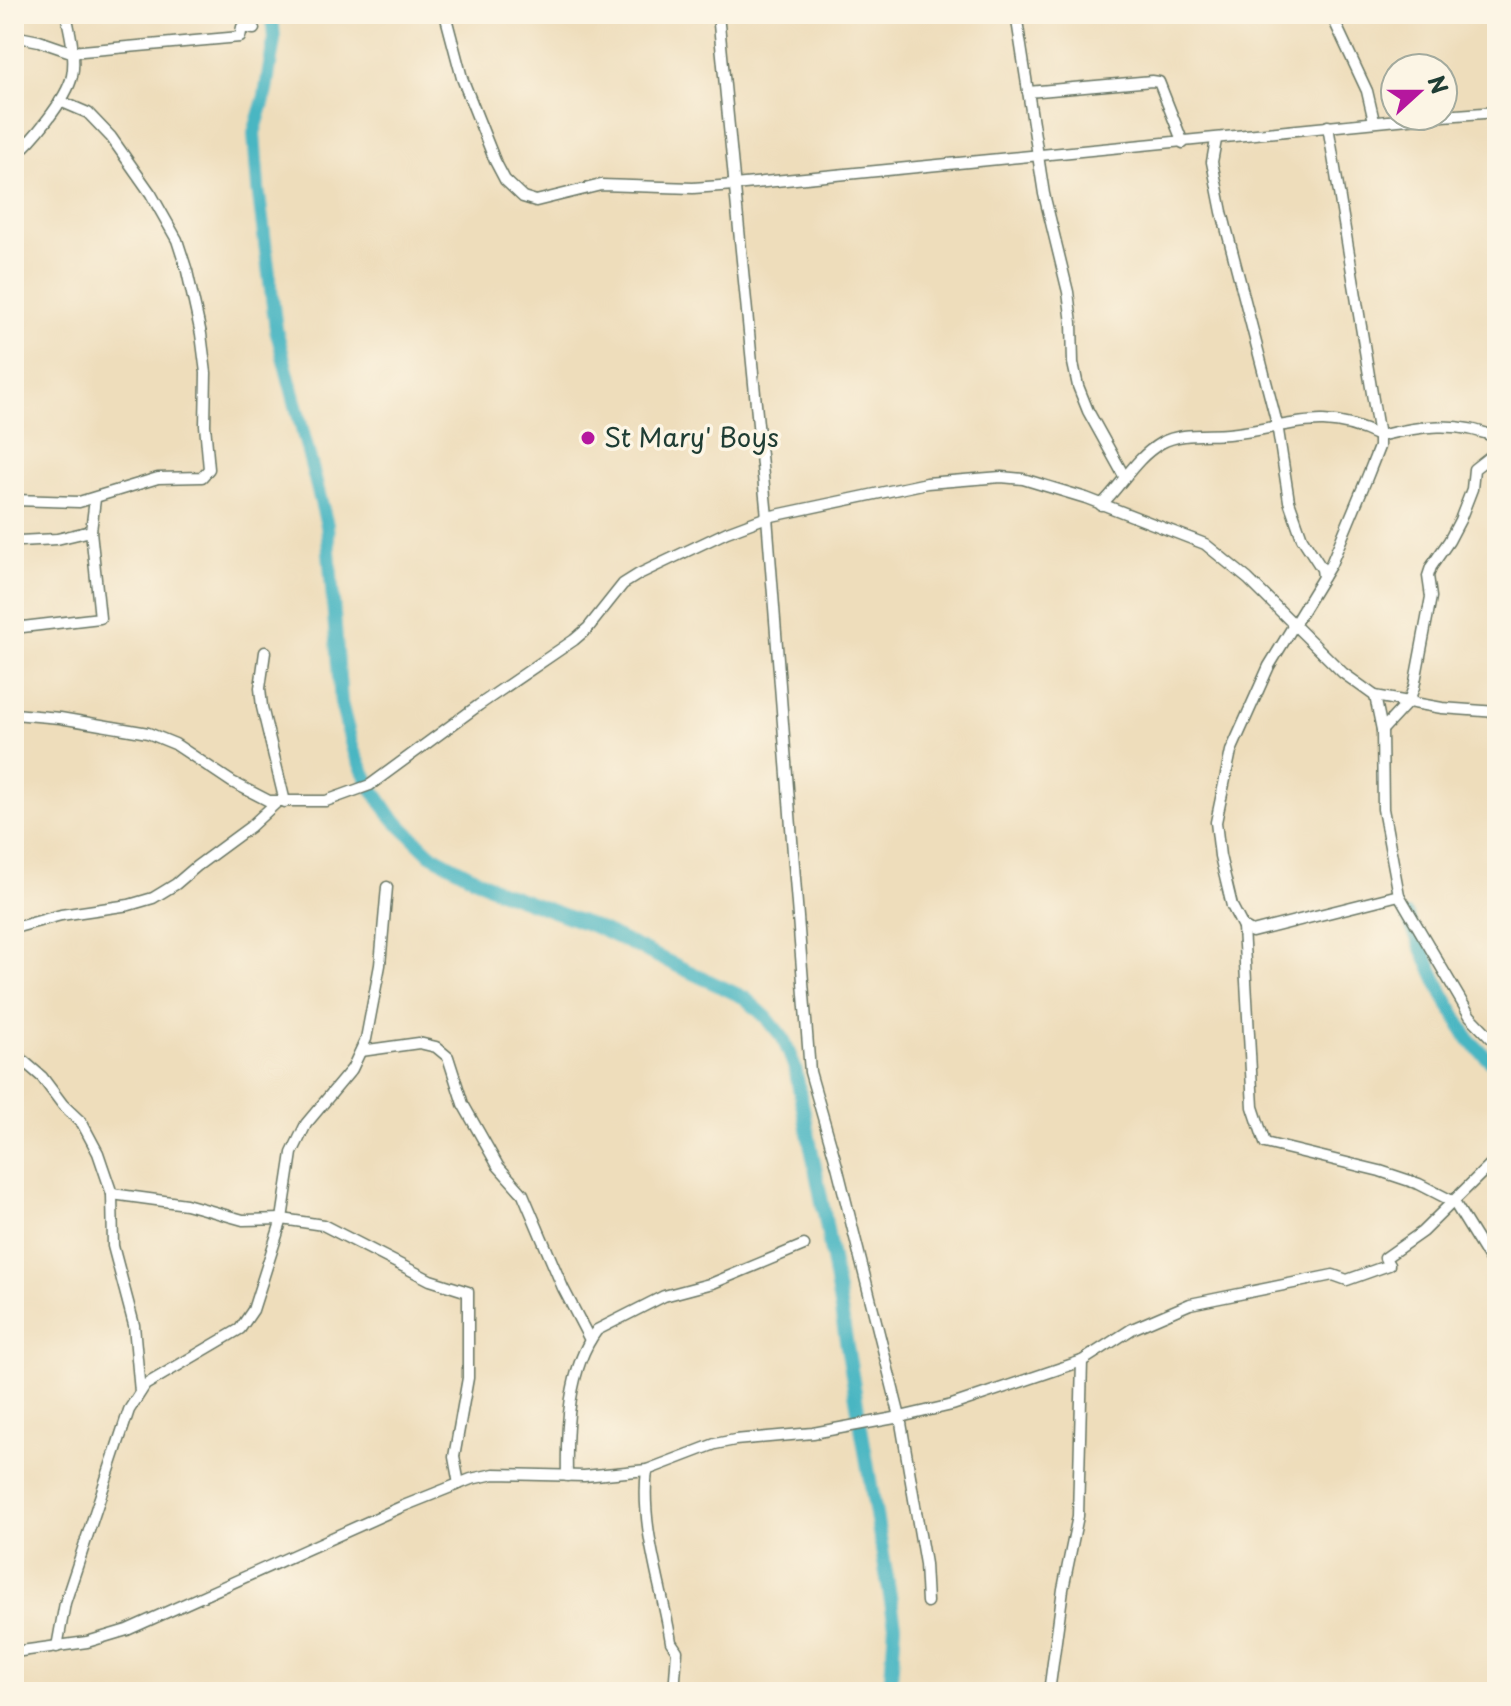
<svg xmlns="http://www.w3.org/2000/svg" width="1511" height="1706" viewBox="0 0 1511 1706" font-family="'Playpen Sans',sans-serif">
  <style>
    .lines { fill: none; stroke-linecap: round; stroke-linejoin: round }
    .river { stroke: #48b6c2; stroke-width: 14 }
    .minor-casing { stroke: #677563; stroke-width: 13 }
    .minor { stroke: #fff; stroke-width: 10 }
    .poi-dot { fill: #b5179e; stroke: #fcf5e5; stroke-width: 3 }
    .labels { text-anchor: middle; stroke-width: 7; stroke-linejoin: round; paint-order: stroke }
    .poi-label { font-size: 26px; fill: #1f3d34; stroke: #fcf5e5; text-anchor: start }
  </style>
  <rect width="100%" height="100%" fill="#fcf5e5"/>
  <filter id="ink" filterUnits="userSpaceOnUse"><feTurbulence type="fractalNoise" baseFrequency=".0125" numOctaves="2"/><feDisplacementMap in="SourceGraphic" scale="16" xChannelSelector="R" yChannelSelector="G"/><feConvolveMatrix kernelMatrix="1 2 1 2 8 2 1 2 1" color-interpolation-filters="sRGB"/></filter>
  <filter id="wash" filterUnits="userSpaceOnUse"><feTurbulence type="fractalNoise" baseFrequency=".006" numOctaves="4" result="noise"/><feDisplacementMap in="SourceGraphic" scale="32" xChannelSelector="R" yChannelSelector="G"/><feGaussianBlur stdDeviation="1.8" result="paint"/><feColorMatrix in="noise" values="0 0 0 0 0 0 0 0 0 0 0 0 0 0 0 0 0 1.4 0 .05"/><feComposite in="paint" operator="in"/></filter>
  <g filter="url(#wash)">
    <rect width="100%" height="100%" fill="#edb"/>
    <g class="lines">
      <!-- river -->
      <g class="river">
        <path d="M272,14L274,40L265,96L254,133L258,188L276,329L327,525L341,703L353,750L370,785L390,815L430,854L499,891L593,926L745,998L767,1018L783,1038L795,1068L824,1212L895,1625L890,1692"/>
        <path d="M1407,916L1443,994L1469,1040L1497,1067"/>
      </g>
    </g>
  </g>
  <g filter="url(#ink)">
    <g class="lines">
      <!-- minor casing -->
      <g class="minor-casing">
        <g id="minor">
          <path d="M445,14L462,78L495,161L505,180L523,197L536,201L601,185L693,188L734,185L1439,116"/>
          <path d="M718,14L767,517L810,1072L837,1166L900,1417L925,1564L927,1602"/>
          <path d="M1016,14L1044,194L1068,292L1072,323L1073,363L1078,386L1088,411L1124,476"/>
          <path d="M1331,14L1367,91L1374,121"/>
          <path d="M14,36L39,41L71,52L240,37L242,27L254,29"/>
          <path d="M1028,92L1152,81L1159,82L1183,143"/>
          <path d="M1443,116L1497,112"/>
          <path d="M1216,140L1212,162L1222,212L1277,424L1289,501L1302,538L1322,569L1323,577"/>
          <path d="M14,156C32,141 67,99 72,76C76,57 70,32 66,14"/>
          <path d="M14,500L79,502L158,478L202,477L209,469L205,425L206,373L201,334L187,271L177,240L151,194L111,137L88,113L60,101"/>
          <path d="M1101,505C1122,485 1135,458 1161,443C1181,432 1206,436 1228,434C1287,429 1320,406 1379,436L1328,126"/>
          <path d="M19,541L57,539L91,531"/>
          <path d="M14,628L100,618L91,531L95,499"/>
          <path d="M265,652L260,688L262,707L285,802"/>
          <path d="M1375,696L1382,730L1383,809L1399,895L1470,1016L1497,1044"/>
          <path d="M14,714L60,718L148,733L175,744L232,782L269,801H326L370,785L479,705L574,640L588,628L623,584L639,574L727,532L767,517L927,483L1001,477L1023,479L1086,498L1205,544L1248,579L1343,673L1375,696L1442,708L1497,712"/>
          <path d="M1382,730L1409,701L1414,687L1431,597L1428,576L1431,567L1449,541L1460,520L1472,489L1474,469L1497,451"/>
          <path d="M1399,895L1252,932L1243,927L1232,906L1220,856L1216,822L1231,751L1269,666L1331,564L1366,480L1379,447V436C1418,426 1459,420 1497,438"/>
          <path d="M1243,927L1253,1107L1265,1143L1380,1171L1419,1184L1454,1202L1497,1272"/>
          <path d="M14,928L61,915L129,905L153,898L176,884L197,866L250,827L277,802"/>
          <path d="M14,1040L20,1058L42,1077L63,1105L82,1123L98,1153L112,1194L113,1246L134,1325L140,1392"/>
          <path d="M361,1051L419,1043L436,1047L448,1057L463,1104L498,1166L523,1194L563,1288L590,1340"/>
          <path d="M112,1194L186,1204L243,1220L282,1219L323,1225L430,1280L468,1292V1378L454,1457L459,1484"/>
          <path d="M647,1470C640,1527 662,1586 671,1642L677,1651L674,1692"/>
          <path d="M567,1476C566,1430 568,1368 597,1330L664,1296L713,1283L804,1245"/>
          <path d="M57,1647L65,1603L129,1410L145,1385L240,1329L253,1310L282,1219L292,1153L306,1124L352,1069L366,1039L380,965L387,887"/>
          <path d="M14,1652L87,1642L127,1630L401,1507L471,1479L494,1474L584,1476L647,1470L715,1444L735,1440L813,1433L900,1417L952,1405L1082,1361L1132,1329L1190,1304L1333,1275L1347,1280L1389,1265L1385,1258L1422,1232L1497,1158"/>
          <path d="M1049,1692L1063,1589L1078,1516L1082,1361"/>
        </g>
      </g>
      <!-- minor -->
      <use href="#minor" class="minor"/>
    </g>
  </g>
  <!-- markers -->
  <circle class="poi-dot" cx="588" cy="438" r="8"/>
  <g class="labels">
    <!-- poi labels -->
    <g class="poi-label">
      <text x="604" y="447">St Mary' Boys</text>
    </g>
  </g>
  <!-- margin -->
  <rect width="1511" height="1706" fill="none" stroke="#fcf5e5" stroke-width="48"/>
  <!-- north arrow -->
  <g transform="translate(1419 92) rotate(69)"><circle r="38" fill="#fcf5e5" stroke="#a4ab9e" stroke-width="2"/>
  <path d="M0-6L14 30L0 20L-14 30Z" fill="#b5179e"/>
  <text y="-12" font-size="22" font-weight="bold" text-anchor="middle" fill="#1f3d34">N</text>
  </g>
</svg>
